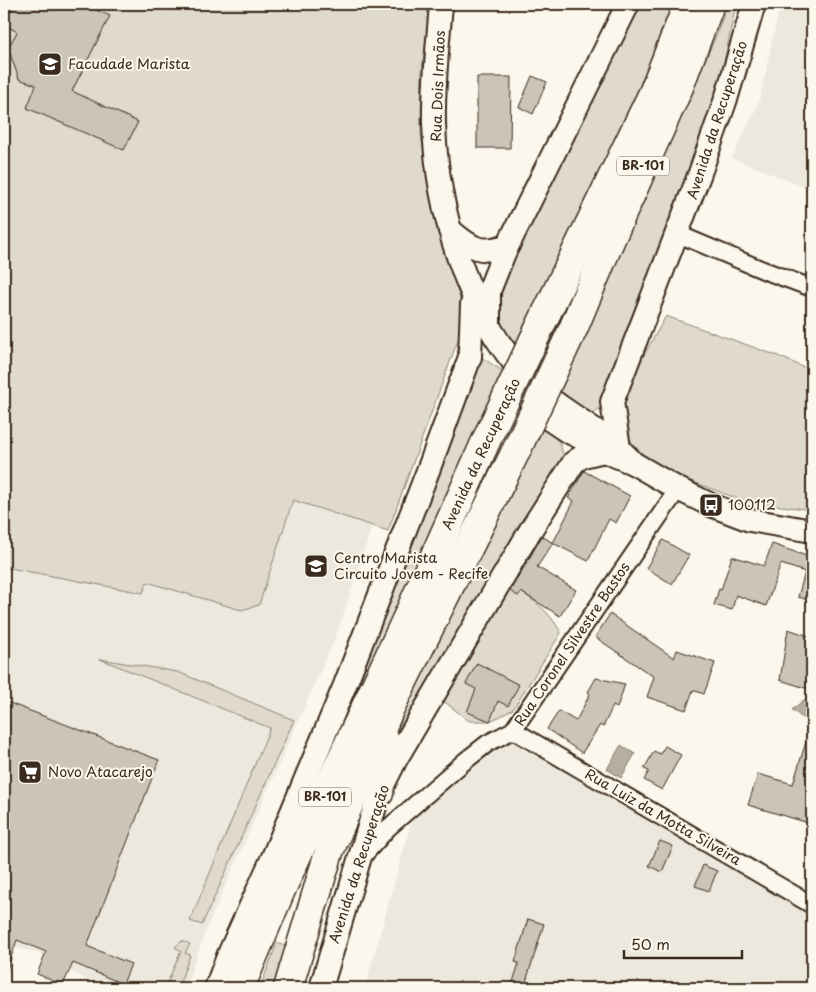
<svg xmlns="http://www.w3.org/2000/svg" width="816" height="992" viewBox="0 0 816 992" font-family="'Playpen Sans',sans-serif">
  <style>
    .built { fill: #ede8dd }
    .green { fill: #dfd9ce; stroke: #8d8276 }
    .water { fill: #b6aea2; stroke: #85796d }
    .building { fill: #ccc4b9; stroke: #3b2a1e }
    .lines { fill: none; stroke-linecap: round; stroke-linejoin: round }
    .street-casing { stroke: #3b2a1e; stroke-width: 20 }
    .secondary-casing { stroke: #3b2a1e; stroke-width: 26 }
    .highway-casing { stroke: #3b2a1e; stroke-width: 31 }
    .street { stroke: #fbf7ec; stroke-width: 16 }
    .secondary { stroke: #fbf7ec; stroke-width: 22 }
    .highway { stroke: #fbf7ec; stroke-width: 28 }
    .highway-bridge-casing { stroke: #3b2a1e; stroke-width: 31; stroke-linecap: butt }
    .highway-bridge { stroke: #fbf7ec; stroke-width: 28 }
    .labels { text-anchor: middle; stroke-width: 4; stroke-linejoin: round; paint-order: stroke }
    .shield { fill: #fbf7ec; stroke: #75685c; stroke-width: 1 }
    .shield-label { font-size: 12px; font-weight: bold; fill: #3b2a1e }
    .poi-label { font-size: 14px; fill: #3b2a1e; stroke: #fbf7ec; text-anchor: start }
    .street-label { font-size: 14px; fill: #3b2a1e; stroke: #fbf7ec }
  </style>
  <rect width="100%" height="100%" fill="#fbf7ec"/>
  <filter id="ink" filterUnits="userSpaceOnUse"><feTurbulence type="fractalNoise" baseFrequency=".02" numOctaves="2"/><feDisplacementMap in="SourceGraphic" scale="10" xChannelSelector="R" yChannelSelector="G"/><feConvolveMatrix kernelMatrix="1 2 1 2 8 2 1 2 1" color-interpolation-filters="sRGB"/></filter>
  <g filter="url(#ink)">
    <!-- built -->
    <g class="built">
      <path d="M4,4L422,69L421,133L428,182L449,264L466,318L388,531L372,526L338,631L208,925L185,988H102L36,952L4,946Z"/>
      <path d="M780,4H812V190L732,158L759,102Z"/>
      <path d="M507,739L812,915V988H365L413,816Z"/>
    </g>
    <!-- green -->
    <g class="green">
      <path d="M4,4H431L422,69L421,133L428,182L449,264L466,318L388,531L293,500L259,605L241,610L147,582L143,593L4,567Z"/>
      <path d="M634,4H675L646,87L515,356L491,322L505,267Z"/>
      <path d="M727,4H736L717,97L607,402L591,416L556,397L718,31Z"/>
      <path d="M666,316L778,356L812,371V510L744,501L680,477L654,464L636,448L626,434L619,399Z"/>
      <path d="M479,356L506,373L296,838L234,951L380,627Z"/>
      <path d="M539,428C555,429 560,443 564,457L394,740L419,674Z"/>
      <path d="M511,586C534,600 548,609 561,633L513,709L503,715L490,721H469L441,699Z"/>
      <path d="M100,659L178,672L294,720L202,925L190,921L270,728Z"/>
      <path d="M182,941L190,944L185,953L190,955L178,988H165L181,951L175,947Z"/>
      <path d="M277,943L290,947L278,988H260Z"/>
    </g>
    <!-- water -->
    <g class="water">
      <path d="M805,699L812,705V711L807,721L792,710Z"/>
      <path d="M621,745L635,754L621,778L607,769Z"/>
    </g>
    <!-- building -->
    <g class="building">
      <path d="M14,4H95L92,8L110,16L72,91L138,122L124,150L27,108L36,85L19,79L8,48L17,32L4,24Z"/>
      <path d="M532,76L547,82L533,114L519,107Z"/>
      <path d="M477,77H511L510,148H477Z"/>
      <path d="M584,471L630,496L616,523L609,519L588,561L553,543L574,501L568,498Z"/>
      <path d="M542,536L553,543L537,567L576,590L560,616L521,592L518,596L510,591Z"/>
      <path d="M663,540L689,555L672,584L646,568Z"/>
      <path d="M772,544L812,558V601L798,597L805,572L781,564L766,606L736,595L732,610L714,605L719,589L721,590L732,556L764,566Z"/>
      <path d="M610,614L674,658L677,650L715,663L704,694L693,690L686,710L647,697L654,677L595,637Z"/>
      <path d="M788,629L812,637V690L780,680Z"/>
      <path d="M477,663L519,685L508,706L498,701L490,721L467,712L476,689L466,684Z"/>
      <path d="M596,678L625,684L617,708L613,706L603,727L600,725L582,753L547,729L559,711L576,721L590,694L588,692Z"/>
      <path d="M4,701L159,760L87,946L131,964L123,984L73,963L63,985L37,974L46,952L17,940L6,972H4Z"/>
      <path d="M809,732L812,733V824L748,805L758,774L793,784Z"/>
      <path d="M665,746L681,755L662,790L644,780L649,771L644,769L654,751L660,754Z"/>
      <path d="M660,841L673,846L662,872L649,866Z"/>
      <path d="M703,865L717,871L709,891L695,886Z"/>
      <path d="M528,919L544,924L524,988H511L519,963L515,962Z"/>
    </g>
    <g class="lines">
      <!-- street casing -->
      <g class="street-casing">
        <g id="street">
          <path d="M678,234L763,270L812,288"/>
          <path d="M513,730L812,905"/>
          <path d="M363,856L388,828L465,761L488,743L513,730L678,489"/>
        </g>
      </g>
      <!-- secondary casing -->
      <g class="secondary-casing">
        <g id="secondary">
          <path d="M441,4C438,44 433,84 434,124C437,211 467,314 527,378C558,412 603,428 633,463"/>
          <path d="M450,230C471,248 481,255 508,245"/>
          <path d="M489,321V291L504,253L628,4"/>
          <path d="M526,396L543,415L567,431L592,443L604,451L633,463L678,489L711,505L750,520L812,531"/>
          <path d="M619,448L612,402L700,173L727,96L754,4"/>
          <path d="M216,988L229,954L273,857L345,685L429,468L470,357L472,304"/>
          <path d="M321,988L379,793L396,759L530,531L574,462L583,456L604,451"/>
        </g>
      </g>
      <!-- highway casing -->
      <g class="highway-casing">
        <g id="highway">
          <path d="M547,312L653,93L688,4"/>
          <path d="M574,327L609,243L679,87L710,4"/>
          <path d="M379,793L385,741"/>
          <path d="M240,988L281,890L412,607L490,432"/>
          <path d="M288,988L329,852L390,708L516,451"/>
        </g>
      </g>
      <!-- street -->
      <use href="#street" class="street"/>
      <!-- secondary -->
      <use href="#secondary" class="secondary"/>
      <!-- highway -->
      <use href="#highway" class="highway"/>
      <!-- highway-bridge casing -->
      <g class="highway-bridge-casing">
        <g id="highway-bridge">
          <path d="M490,432L547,312"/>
          <path d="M516,451L574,327"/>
        </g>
      </g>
      <!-- highway-bridge -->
      <use href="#highway-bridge" class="highway-bridge"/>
    </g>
  </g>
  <!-- icons -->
  <defs>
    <g id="university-square" transform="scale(1.25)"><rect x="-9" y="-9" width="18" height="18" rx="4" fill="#3b2a1e" stroke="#fbf7ec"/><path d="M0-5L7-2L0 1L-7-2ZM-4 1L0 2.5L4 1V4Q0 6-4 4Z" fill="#fff"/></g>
    <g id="bus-square" transform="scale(1.25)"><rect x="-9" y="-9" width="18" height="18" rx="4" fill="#3b2a1e" stroke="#fbf7ec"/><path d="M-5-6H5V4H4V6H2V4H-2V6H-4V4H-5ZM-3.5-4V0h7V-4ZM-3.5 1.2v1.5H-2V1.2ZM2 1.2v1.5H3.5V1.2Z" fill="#fff"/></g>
    <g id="supermarket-square" transform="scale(1.25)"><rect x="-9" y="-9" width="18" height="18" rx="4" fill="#3b2a1e" stroke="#fbf7ec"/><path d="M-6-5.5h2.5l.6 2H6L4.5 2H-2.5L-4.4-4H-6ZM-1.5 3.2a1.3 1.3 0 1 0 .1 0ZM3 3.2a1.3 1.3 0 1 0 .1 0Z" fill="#fff"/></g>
  </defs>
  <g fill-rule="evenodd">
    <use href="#university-square" x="50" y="64"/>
    <use href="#bus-square" x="711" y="505"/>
    <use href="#university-square" x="316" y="566"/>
    <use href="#supermarket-square" x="30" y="772"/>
  </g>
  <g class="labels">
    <!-- shield labels -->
    <g class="shield">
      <rect x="617" y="156.5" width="52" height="19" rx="4"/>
      <rect x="299" y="787.5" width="52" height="19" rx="4"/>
    </g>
    <g class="shield-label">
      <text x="643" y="170">BR-101</text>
      <text x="325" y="801">BR-101</text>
    </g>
    <!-- poi labels -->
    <g class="poi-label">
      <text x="68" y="69">Facudade Marista</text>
      <text x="728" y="510">100112</text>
      <text x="334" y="563">Centro Marista<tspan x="334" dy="16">Circuito Jovem - Recife</tspan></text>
      <text x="48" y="777">Novo Atacarejo</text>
    </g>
    <!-- street labels -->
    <g class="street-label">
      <text transform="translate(438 86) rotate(-88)" y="5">Rua Dois Irmãos</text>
      <text transform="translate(717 120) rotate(-72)" y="5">Avenida da Recuperação</text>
      <text transform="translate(481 454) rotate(-65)" y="5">Avenida da Recuperação</text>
      <text transform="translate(572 644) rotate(-56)" y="5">Rua Coronel Silvestre Bastos</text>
      <text transform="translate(663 817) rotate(30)" y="5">Rua Luiz da Motta Silveira</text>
      <text transform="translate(359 864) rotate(-72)" y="5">Avenida da Recuperação</text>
    </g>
  </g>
  <!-- margin -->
  <rect width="816" height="992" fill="none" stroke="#fbf7ec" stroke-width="20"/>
  <rect x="10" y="10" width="796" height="972" fill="none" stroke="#3b2a1e" stroke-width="2" filter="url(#ink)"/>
  <!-- scale -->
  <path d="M624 950v8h118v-8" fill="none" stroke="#3b2a1e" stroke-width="2.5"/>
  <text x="631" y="950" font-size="15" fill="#3b2a1e" stroke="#fbf7ec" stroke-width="4" paint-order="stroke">50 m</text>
</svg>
